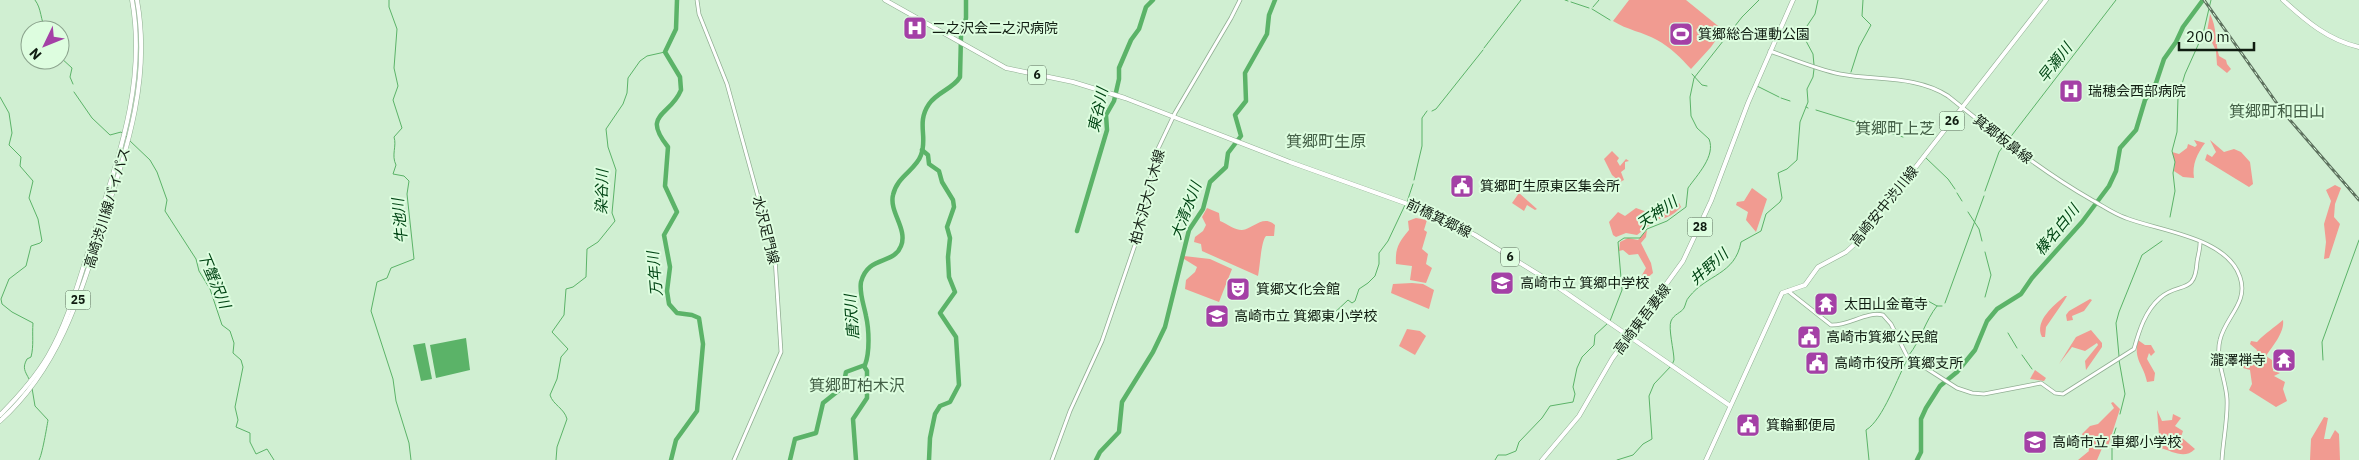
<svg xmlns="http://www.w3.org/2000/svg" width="2359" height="460" viewBox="0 0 2359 460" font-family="'IBM Plex Sans','Noto Sans JP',sans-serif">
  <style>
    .green { fill: #f19b91 }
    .water { fill: #5bb368 }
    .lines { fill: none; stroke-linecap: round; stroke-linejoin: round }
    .stream { stroke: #5bb368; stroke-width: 1 }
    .river { stroke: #5bb368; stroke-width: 4.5 }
    .secondary-casing { stroke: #90ae92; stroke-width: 4.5 }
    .primary-casing { stroke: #90ae92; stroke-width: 5 }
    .secondary { stroke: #fff; stroke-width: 3 }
    .primary { stroke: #fff; stroke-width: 4 }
    .rail-casing { stroke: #5d715e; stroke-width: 3 }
    .rail { stroke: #ddfddf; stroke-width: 1; stroke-dasharray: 4; stroke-linecap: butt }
    .labels { text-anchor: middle; stroke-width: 4; stroke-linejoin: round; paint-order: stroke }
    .shield { fill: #ddfddf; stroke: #4e604f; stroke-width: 1 }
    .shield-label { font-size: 12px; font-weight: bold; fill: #101c11 }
    .poi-label { font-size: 14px; fill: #101c11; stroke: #ddfddf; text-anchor: start }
    .street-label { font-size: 14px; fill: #101c11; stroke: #ddfddf }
    .water-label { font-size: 15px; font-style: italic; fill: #004514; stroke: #ddfddf }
    .quarter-label { font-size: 16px; fill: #446047; stroke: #ddfddf }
  </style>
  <rect width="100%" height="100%" fill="#d0efd2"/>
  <!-- green -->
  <g class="green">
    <path d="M1629,0H1686L1723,30L1711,47L1691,69C1681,58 1670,47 1657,40C1643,32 1627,30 1613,21Z"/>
    <path d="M2210,14C2217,27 2215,42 2219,56L2226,60L2227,64L2231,69L2227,73L2217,65L2216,51L2207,32Z"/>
    <path d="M2194,140L2205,143C2197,154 2192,164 2194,178L2183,177L2174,171L2175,162L2172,152L2179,154L2187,148L2188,144L2195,147L2197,145Z"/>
    <path d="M2210,140L2224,152L2234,149L2241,152L2250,162L2253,184L2249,187L2205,160L2207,154L2212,157L2216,152Z"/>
    <path d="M1612,151L1619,158L1617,161L1620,166L1626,159L1629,161L1625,162V169L1621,172L1624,180L1620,182L1612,175L1604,159Z"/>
    <path d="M2335,185L2341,188L2335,204L2334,217L2340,224L2329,258L2324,259L2326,242L2324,224L2331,201L2326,190Z"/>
    <path d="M1752,188L1767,199L1756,232L1746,220L1748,212L1736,205L1737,202L1744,201Z"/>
    <path d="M1519,193L1537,209L1535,210L1527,205L1524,211L1512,203Z"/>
    <path d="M1679,203L1681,207C1675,213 1668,219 1658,219V213L1674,209Z"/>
    <path d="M1207,208L1219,213L1220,221C1228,224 1234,230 1242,230C1253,229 1263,214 1275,225L1274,236H1266C1261,241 1260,267 1258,276L1202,251L1201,244L1194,242L1195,237L1203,231L1206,225L1202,217Z"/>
    <path d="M1636,208L1647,212L1652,223L1637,235L1626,233L1616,237L1613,235L1609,222L1618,212L1625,216Z"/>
    <path d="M1416,218L1427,220L1424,230L1427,232L1422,249L1428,254L1426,264L1432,268L1426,283L1410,280L1412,266L1396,264C1395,248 1399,242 1409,230L1408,221Z"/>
    <path d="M1647,230L1646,237L1641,243L1651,263L1653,273L1646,279L1642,275L1646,268L1638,254L1629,255L1623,250L1619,251L1620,242L1628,238L1638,240Z"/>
    <path d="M1184,256L1210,259L1232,269L1219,302L1185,289L1186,280L1195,272L1197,267L1184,259Z"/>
    <path d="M1412,283L1423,284L1434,290L1429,309L1391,293L1393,284Z"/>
    <path d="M2065,296H2067L2064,301L2046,327L2045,337H2042C2034,321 2054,305 2065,296Z"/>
    <path d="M2090,299L2092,300L2084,311L2072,316L2073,320L2067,321L2066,315L2069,311Z"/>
    <path d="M2283,320C2285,332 2272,347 2266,356L2275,362L2273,371L2280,373L2274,376L2285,382L2283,389L2287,401L2276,407L2249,390L2252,384L2250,370L2243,368L2242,360L2256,356L2257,350L2250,344L2251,341L2257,342C2265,333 2274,328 2283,320Z"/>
    <path d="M1407,329L1420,331L1426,336L1415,355L1399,346Z"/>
    <path d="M2091,330L2102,343V347L2086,370L2085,361L2098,345L2097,343L2085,351L2072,347L2059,364L2076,337Z"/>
    <path d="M2138,340L2145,345H2151L2155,352L2151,356L2149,353L2147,359L2155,373L2154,381L2147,382C2144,365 2133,360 2138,340Z"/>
    <path d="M2035,370L2046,378L2044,381L2030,379Z"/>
    <path d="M2113,402L2120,409L2108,446L2104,441L2102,443L2103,446L2097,460H2078L2089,451L2082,434L2090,426L2098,424L2114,408L2111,403Z"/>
    <path d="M2157,410L2162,421L2172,420L2173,414L2181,418L2175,426L2183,431L2181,437L2195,449C2184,460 2173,451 2160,448Z"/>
    <path d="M2324,417L2328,418L2324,439H2330L2335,430L2339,434L2340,460H2310L2311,439Z"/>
  </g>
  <!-- water -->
  <g class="water">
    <path d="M466,338L470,370L436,378L430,345Z"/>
    <path d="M425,343L432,379L421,381L413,345Z"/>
  </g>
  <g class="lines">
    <!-- stream -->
    <g class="stream">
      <path d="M35,0C42,9 40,20 46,30"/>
      <path d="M389,0V7L397,29L394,68L398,86L393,100L402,128L394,137C397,146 391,155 396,165L393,174L404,176L409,181L407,194L414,259L391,268L387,278L377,282L371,311L393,379L396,401L409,443L411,460"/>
      <path d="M1565,0L1568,1"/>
      <path d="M1571,2L1589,8"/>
      <path d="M1593,7L1599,0"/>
      <path d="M1592,9L1610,20"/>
      <path d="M1484,48L1521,0"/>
      <path d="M60,57L72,68L70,77L73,84"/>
      <path d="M1814,65L1813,54L1806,41L1805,29L1815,14L1818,0"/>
      <path d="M1851,72L1859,47L1871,25L1862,16L1863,0"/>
      <path d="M1692,74L1702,85L1707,86"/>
      <path d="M1757,86L1779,97"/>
      <path d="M74,92L92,118L110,135L121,132L127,137"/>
      <path d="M0,97L9,113L12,133L9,145L21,157L20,166L33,181L29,198L38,219L42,241L40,243L31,246L26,266L9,279L1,299L2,304L12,312L33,323C32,335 34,346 31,357L27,359C22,368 25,371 29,379"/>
      <path d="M1781,98L1790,101"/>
      <path d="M1806,107L1808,108"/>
      <path d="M1816,110L1868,126"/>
      <path d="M1432,111L1436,109L1483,50"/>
      <path d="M1874,128L1903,137"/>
      <path d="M2009,139L2116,0"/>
      <path d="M129,140L150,160L157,172L167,200L165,211L196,259L199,271L210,289L222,325L230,331L234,343L233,353L241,360L243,367L235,407L238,420L236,427L250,433V442L256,454L267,449L274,460"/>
      <path d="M1926,158L1948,179L1955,189"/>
      <path d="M1414,180L1422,146V118L1427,111"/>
      <path d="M1985,191L1999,152L2005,144"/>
      <path d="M1957,193L1962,201"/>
      <path d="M1407,202L1413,184"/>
      <path d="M1968,212L1979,229L1982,241"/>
      <path d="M2170,217L2175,191L2173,173L2175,162L2172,151L2177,132L2178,97L2185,74L2203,34L2211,0"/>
      <path d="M1985,297L1991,275L1985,252"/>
      <path d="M1884,301L1921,297L1937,306H1942"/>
      <path d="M1945,303L1984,196"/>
      <path d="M1331,316L1348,300L1352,303L1355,301L1359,289L1368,283L1375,276L1379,264V253L1388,241L1405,205"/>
      <path d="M1610,321L1622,290L1618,242L1624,238H1640L1647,229L1667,221L1686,207L1688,188C1697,175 1716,156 1709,139L1697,128L1691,116L1690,97L1694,78L1742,17L1759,0"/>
      <path d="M2008,333L2017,348"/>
      <path d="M1909,355C1921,340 1925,321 1937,306"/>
      <path d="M2022,355L2032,369"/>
      <path d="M2119,356L2116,323L2119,312L2142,255L2162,241"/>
      <path d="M2119,360L2125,394L2120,414"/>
      <path d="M2323,360L2322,342L2359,240"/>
      <path d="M32,388L35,406L48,420C47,426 42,456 39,460"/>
      <path d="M556,460L557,447L567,419C564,408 553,405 550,395L557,379L561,357L568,349L552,332L564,315L566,289L573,287L586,277L587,249L598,242L615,221L612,213L616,170L608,147L606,129L623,104L627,93L628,78L640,61L647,56L665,52"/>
      <path d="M1495,460L1498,455H1506L1516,451L1519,442L1542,418L1550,406L1573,402L1575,394L1573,387L1577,368L1582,357L1594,345L1595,335L1608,323"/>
      <path d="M1617,460L1633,455L1643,444L1652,439L1649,396L1654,384L1672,365L1674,360C1674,351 1668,328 1671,321C1674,314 1681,313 1684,308C1686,304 1686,300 1689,297C1707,274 1735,275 1741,242L1761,231L1766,214L1780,202L1782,198L1778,173L1787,169L1797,160L1800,122L1808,102L1807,89L1813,77L1814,69"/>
      <path d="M1869,460L1866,430C1883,420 1898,376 1908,358"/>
      <path d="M2112,460V440L2116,428"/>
    </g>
    <!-- river -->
    <g class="river">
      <path d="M922,150L928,155L929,164L939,171L942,182L953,200L954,207L947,227L950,238L948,257L949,277L955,292L940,313L956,337L959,385L950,402L940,406L935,414L930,438L929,460"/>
      <path d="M1077,231L1107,130L1106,115L1114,101L1119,79V68L1131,40L1139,29L1146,7L1153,0"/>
      <path d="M671,460L676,440L697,411L703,344L699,318L692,315L677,313L669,304L667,291L670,267L664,235L677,212L665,186L668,147C641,113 670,117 681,90L680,77L665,52L676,29L677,0"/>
      <path d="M790,460L795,439L816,433L823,403L843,387L846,372L865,365C870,352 869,329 866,316C864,305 859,293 861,282C868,255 894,265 901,246C908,229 889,212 893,195C897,176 916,170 921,155C928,137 916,123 929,104C937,92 953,89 960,77L961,36L966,18V0"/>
      <path d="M856,460L853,419L867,398V371L864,366"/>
      <path d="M1096,460L1100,452L1119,432L1122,402L1153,352L1165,327L1189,230L1203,209L1210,182L1226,167L1228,153L1241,136L1235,115L1246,101L1245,73L1267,34L1269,15L1275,0"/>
      <path d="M1917,460L1921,452V419L1926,408L1940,386L1957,372L1975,350L1987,321L1997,309L2021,294L2032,278L2082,222L2109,186L2116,171L2120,148L2136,130L2145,100L2156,83L2164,59L2176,42L2183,27L2203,0"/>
    </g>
    <!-- secondary casing -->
    <g class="secondary-casing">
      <g id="secondary">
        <path d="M697,0L699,14L727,84L775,258L781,352L734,460"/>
        <path d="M1770,51C1793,59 1816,69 1840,74C1876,81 1916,75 1948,96C1994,133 2041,171 2092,200C2103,206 2114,214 2126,218C2159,231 2227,237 2240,277C2249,303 2225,317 2220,340C2215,359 2226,380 2227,399C2228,419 2223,440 2222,460"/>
        <path d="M1788,291L1831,325C1849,326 1866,311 1883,315L1891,324L1907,356L1957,388L1972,393L1984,394L2041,383L2055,393L2063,394L2134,349C2139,331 2145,311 2160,298C2179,281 2195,296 2197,262C2198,255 2200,250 2200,243"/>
        <path d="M1052,460L1070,411L1102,341L1137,239L1156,153L1175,113L1231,18L1240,0"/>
      </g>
    </g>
    <!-- primary casing -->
    <g class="primary-casing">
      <g id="primary">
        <path d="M885,0L1006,68L1073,82L1125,98L1290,162L1430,212L1475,235L1546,279L1729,405"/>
        <path d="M2283,0C2306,21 2328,40 2359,47"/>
        <path d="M0,415C18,397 35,378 48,356C69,320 79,279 92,240C117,161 147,84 132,0"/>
        <path d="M0,421C60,367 81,293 104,219C128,146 151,77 137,0"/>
        <path d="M1542,460L1579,416L1612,359L1683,261L1711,201L1748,103L1793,0"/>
        <path d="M1706,460L1782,293L1805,285L1818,267L1846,252L1858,241L2046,0"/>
      </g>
    </g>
    <!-- secondary -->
    <use href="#secondary" class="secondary"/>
    <!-- primary -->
    <use href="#primary" class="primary"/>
    <!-- rail casing -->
    <g class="rail-casing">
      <path id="rail" d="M2204,0L2283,112L2359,200"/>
    </g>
    <!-- rail -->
    <use href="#rail" class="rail"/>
  </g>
  <!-- icons -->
  <defs>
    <g id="hospital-square" transform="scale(1.25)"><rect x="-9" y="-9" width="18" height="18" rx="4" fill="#a440a6" stroke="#ddfddf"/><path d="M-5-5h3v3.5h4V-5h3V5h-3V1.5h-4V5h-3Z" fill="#fff"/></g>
    <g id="stadium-square" transform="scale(1.25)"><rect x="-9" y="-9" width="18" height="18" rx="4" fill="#a440a6" stroke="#ddfddf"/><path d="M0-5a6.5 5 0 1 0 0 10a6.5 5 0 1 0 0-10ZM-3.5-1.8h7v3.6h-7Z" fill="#fff"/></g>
    <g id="civic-square" transform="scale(1.25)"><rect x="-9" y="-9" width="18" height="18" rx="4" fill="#a440a6" stroke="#ddfddf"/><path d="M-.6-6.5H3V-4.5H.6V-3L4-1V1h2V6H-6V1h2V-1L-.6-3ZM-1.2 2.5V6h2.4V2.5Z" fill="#fff"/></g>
    <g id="school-square" transform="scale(1.25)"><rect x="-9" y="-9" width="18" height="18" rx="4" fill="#a440a6" stroke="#ddfddf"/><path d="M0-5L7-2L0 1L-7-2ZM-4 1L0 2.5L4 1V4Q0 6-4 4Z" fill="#fff"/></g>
    <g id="theatre-square" transform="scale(1.25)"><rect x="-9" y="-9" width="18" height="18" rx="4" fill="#a440a6" stroke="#ddfddf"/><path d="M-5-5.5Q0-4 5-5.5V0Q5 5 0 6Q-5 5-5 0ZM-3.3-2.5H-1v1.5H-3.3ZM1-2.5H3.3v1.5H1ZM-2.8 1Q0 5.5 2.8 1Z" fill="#fff"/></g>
    <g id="temple-square" transform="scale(1.25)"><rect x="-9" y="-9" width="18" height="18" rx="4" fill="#a440a6" stroke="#ddfddf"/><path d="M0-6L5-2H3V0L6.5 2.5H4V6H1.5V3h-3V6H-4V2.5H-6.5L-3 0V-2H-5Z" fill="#fff"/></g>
  </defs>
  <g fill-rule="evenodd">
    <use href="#hospital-square" x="915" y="28"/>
    <use href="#stadium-square" x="1681" y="34"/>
    <use href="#hospital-square" x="2071" y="91"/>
    <use href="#civic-square" x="1462" y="186"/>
    <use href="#school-square" x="1502" y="283"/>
    <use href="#theatre-square" x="1238" y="289"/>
    <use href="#temple-square" x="1826" y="304"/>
    <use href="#school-square" x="1217" y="316"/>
    <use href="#civic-square" x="1809" y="337"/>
    <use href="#temple-square" x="2284" y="360"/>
    <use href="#civic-square" x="1817" y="363"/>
    <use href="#civic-square" x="1748" y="425"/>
    <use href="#school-square" x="2035" y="442"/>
  </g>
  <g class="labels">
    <!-- shield labels -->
    <g class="shield">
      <rect x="1028" y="65.5" width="18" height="19" rx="4"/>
      <rect x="1939.5" y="111.5" width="25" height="19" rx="4"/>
      <rect x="1687.5" y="217.5" width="25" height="19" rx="4"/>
      <rect x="1501" y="247.5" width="18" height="19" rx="4"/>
      <rect x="65.5" y="290.5" width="25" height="19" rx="4"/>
    </g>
    <g class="shield-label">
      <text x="1037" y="79">6</text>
      <text x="1952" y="125">26</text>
      <text x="1700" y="231">28</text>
      <text x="1510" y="261">6</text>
      <text x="78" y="304">25</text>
    </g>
    <!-- poi labels -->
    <g class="poi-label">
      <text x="932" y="33">二之沢会二之沢病院</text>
      <text x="1698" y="39">箕郷総合運動公園</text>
      <text x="2088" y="96">瑞穂会西部病院</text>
      <text x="1480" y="191">箕郷町生原東区集会所</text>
      <text x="1520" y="288">高崎市立 箕郷中学校</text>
      <text x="1256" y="294">箕郷文化会館</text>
      <text x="1844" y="309">太田山金竜寺</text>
      <text x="1234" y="321">高崎市立 箕郷東小学校</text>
      <text x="1826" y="342">高崎市箕郷公民館</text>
      <text x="2266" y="365" text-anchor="end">瀧澤禅寺</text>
      <text x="1834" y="368">高崎市役所 箕郷支所</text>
      <text x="1766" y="430">箕輪郵便局</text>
      <text x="2052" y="447">高崎市立 車郷小学校</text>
    </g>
    <!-- street labels -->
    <g class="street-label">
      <text transform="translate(2003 139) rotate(38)" y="5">箕郷板鼻線</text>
      <text transform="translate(1147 197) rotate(-75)" y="5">柏木沢大八木線</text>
      <text transform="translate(1884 206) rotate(-51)" y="5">高崎安中渋川線</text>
      <text transform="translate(107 208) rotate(-73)" y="5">高崎渋川線バイパス</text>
      <text transform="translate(1439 218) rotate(26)" y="5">前橋箕郷線</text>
      <text transform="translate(766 230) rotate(76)" y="5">水沢足門線</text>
      <text transform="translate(1642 319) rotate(-53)" y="5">高崎東吾妻線</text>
    </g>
    <!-- water labels -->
    <g class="water-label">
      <text transform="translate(2055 63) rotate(-52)" y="5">早瀬川</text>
      <text transform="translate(1098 110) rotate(-78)" y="5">東谷川</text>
      <text transform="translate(602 192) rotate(-89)" y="5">染谷川</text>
      <text transform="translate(1186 211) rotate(-69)" y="5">大清水川</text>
      <text transform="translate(1657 213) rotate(-34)" y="5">天神川</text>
      <text transform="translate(400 221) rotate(-95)" y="5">牛池川</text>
      <text transform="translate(2057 230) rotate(-51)" y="5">榛名白川</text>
      <text transform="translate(1709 267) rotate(-42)" y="5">井野川</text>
      <text transform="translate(655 274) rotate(-95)" y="5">万年川</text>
      <text transform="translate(214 280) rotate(67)" y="5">下蟹沢川</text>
      <text transform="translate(852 317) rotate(-94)" y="5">唐沢川</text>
    </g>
    <!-- quarter labels -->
    <g class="quarter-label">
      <text x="2277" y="117">箕郷町和田山</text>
      <text x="1895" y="134">箕郷町上芝</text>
      <text x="1326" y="147">箕郷町生原</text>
      <text x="857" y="391">箕郷町柏木沢</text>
    </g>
  </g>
  <!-- north arrow -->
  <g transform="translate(45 45) rotate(227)"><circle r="24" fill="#ddfddf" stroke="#8ba38d"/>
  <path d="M0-4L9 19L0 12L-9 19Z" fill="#a440a6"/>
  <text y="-8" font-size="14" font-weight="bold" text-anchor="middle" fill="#101c11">N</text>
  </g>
  <!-- scale -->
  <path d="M2179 42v8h75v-8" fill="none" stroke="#101c11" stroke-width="2.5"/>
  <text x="2186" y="42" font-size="15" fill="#101c11" stroke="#ddfddf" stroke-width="4" paint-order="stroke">200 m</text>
</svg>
